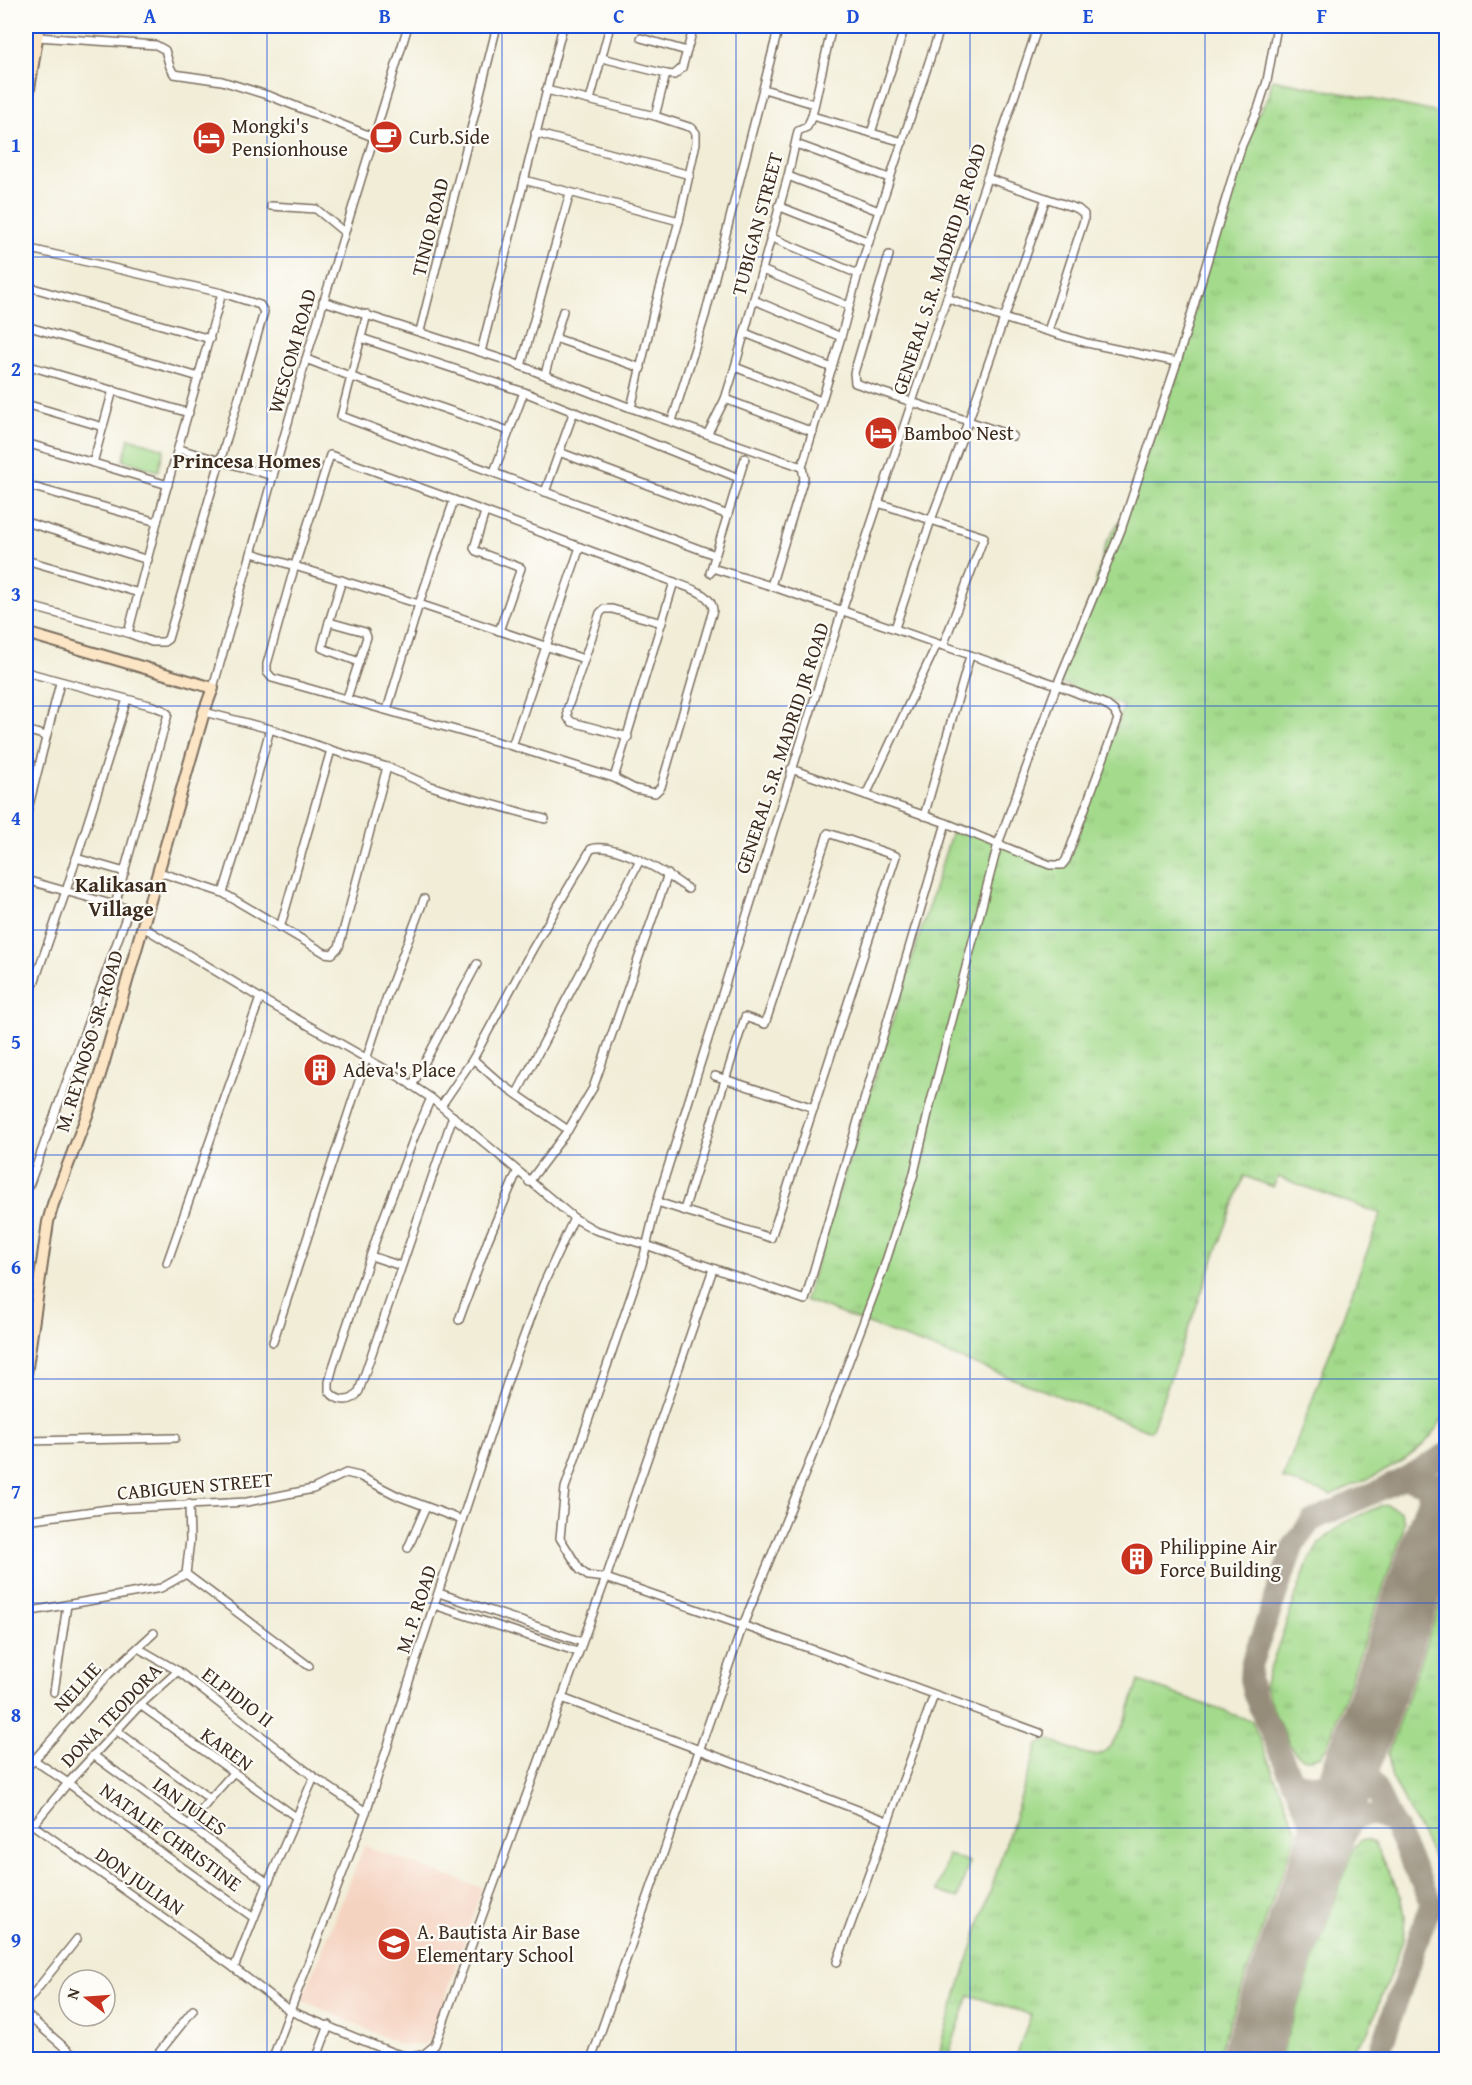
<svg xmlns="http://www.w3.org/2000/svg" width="1472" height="2085" viewBox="0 0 1472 2085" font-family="'Gentium Book Plus',serif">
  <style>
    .built { fill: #f5d3c1 }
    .grass { fill: url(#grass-tufts); stroke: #6f8254; stroke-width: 1.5 }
    .pitch { fill: #a3da8b; stroke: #6f8254; stroke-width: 1.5 }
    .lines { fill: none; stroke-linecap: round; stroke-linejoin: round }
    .taxiway { stroke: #968c7a; stroke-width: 22 }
    .runway { stroke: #968c7a; stroke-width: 56 }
    .street-casing { stroke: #7b6e5f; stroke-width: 10 }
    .secondary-casing { stroke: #7b6e5f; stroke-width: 14 }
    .street { stroke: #fff; stroke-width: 7 }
    .secondary { stroke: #fce5c4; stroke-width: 10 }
    .grid { fill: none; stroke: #1d4ed8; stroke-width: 1.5; stroke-opacity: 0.55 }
    .labels { text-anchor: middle; stroke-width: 4.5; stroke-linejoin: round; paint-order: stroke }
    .poi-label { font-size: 20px; fill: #3b2a1e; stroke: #fdfcf7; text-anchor: start }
    .street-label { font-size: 20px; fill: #3b2a1e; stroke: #fdfcf7 }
    .neighbourhood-label { font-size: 21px; font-weight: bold; fill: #3b2a1e; stroke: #fdfcf7 }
    .neatline { fill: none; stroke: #1d4ed8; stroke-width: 2 }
    .grid-label { font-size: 20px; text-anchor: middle; font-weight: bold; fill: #1d4ed8 }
  </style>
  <defs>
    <pattern id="grass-tufts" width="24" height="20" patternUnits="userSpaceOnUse" patternTransform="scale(1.5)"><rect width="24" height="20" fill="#a3da8b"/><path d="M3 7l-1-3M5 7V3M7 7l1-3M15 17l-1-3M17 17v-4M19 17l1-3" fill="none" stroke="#8dbb78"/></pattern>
  </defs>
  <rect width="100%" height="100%" fill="#fdfcf7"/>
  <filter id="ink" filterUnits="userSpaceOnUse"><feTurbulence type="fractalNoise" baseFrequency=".0167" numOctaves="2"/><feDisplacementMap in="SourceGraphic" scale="12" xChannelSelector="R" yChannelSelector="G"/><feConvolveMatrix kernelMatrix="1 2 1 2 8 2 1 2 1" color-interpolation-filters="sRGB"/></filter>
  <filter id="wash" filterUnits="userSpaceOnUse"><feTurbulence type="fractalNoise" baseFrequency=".008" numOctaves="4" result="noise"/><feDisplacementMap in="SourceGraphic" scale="24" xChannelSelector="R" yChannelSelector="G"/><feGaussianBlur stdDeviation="1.35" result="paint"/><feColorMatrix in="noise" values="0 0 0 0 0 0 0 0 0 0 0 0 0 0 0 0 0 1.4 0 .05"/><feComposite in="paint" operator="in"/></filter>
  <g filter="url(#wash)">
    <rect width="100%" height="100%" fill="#f1edd7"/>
    <!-- built -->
    <path class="built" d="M364,1846L482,1888L433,2036L423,2045H401L302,2000Z"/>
    <!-- grass -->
    <g class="grass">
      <path d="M1272,79L1446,114V1409C1429,1459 1375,1475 1331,1495L1283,1479L1381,1214L1278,1177L1273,1187L1244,1176L1151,1431L805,1300L954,825L1067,866L1124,706L1059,683L1093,593L1106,543L1127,508L1175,382L1209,256L1249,128L1269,97Z"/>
      <path d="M1387,1505L1401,1512L1404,1522L1403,1532L1327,1746L1321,1756C1313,1759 1306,1761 1298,1755C1287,1748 1270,1700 1264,1686L1306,1567L1319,1544L1343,1523L1380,1506Z"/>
      <path d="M1446,1587V1870L1438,1867L1391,1775L1388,1752Z"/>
      <path d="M1139,1681L1252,1721L1297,1831L1217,2059H1015L1031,2015L969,1995L947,2059H942L940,2052L942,2040L1038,1744L1050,1740C1063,1745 1081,1755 1095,1755C1118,1754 1132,1700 1139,1681Z"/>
      <path d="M1361,1840H1368L1374,1843L1402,1898L1405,1918L1403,1940L1369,2031L1353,2049L1333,2059H1279L1353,1849Z"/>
    </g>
    <!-- pitch -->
    <g class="pitch">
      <path d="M129,438L164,449L158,471L123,460Z"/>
      <path d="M948,1855L969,1862L958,1898L937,1891Z"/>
    </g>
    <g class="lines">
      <!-- taxiway -->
      <g class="taxiway">
        <path d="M1404,1479C1424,1482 1443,1492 1441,1515"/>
        <path d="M1357,1750L1431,1902L1377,2060"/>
        <path d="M1291,1780C1324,1791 1343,1779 1357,1750"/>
        <path d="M1326,1840C1348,1821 1370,1803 1397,1828"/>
        <path d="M1321,1853L1308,1815L1254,1695L1250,1679L1251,1665L1294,1545L1311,1521L1404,1479L1446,1454"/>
      </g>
      <!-- runway -->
      <path class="runway" d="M1248,2060L1446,1499"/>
    </g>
  </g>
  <g filter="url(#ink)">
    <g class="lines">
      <!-- street casing -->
      <g class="street-casing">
        <g id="street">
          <path d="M1038,26L842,611L657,1202L642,1264L565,1488L560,1538L580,1570L588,1576L606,1578L811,1649L1040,1733"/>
          <path d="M37,37L156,45L165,50L170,67L174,74L222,81L270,96L373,137"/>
          <path d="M641,38L687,51"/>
          <path d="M602,58L666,74L655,116"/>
          <path d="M666,74L674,75L682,68L694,26"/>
          <path d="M764,89L814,104"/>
          <path d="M546,90L655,116L692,128L696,133V143L679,221L653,314L631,408"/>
          <path d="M590,100L610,26"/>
          <path d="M812,116L903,142"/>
          <path d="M535,133L690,175"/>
          <path d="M871,133L905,26"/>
          <path d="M796,144L889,178"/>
          <path d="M788,176L879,211"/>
          <path d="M987,178L1078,209L1084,214V220L1048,331"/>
          <path d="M524,180L679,221"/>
          <path d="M271,206L316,209L344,232"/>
          <path d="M778,206L869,242"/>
          <path d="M770,237L858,274"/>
          <path d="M26,248L222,293L260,305L264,312L168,639L164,642H152L128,633L26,605"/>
          <path d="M889,255L854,373L855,383L1013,436"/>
          <path d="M26,263L28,248"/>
          <path d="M762,270L849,306"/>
          <path d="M26,286L210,339"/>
          <path d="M947,298L1003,318L1087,343L1177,362"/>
          <path d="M323,301L508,361L631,408L802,467L841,337L754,300"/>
          <path d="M367,314L341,416L715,555"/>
          <path d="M26,326L199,377"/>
          <path d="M420,331L497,26"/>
          <path d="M745,333L832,368"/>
          <path d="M841,337L858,274L941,26"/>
          <path d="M361,338L524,392L739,478"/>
          <path d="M555,338L563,311"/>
          <path d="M481,352L563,26"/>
          <path d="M306,359L352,377L509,431"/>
          <path d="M26,365L189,413"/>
          <path d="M521,366L570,193"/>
          <path d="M735,367L821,401"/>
          <path d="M545,374L555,338L641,368"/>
          <path d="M725,399L813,432"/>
          <path d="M26,404L103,427"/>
          <path d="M672,421L705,316L779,26"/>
          <path d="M708,433L725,399L735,367L788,176L798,131L807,127L812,116L832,26"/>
          <path d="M26,443L168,485"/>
          <path d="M179,449L273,476"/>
          <path d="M559,452L728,515"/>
          <path d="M93,463L113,390"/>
          <path d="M494,472L524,392"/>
          <path d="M26,485L157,522"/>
          <path d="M545,492L574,411"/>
          <path d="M454,500L580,547L512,746"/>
          <path d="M878,503L984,537L943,646"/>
          <path d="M485,512L474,548L476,551L521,568L499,631"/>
          <path d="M26,522L148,560"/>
          <path d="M580,547L674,582L614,778"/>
          <path d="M252,553L419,604L584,659"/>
          <path d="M26,560L139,593"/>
          <path d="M712,568L771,586L1057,685L1105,704L1114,711L1118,719L1066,860L1062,865H1050L946,823L791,769"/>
          <path d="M710,573L745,458"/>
          <path d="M342,580L329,622L365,632L367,637L347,698"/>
          <path d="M771,586L804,478L802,467"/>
          <path d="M329,622L322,648L359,662"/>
          <path d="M895,628L931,520L968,422L1046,198"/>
          <path d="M128,633L157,522L222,293"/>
          <path d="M26,672L153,706L163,710L168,714L115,905"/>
          <path d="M213,688L306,359L408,26"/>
          <path d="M387,710L419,604L454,500L330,455L295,565L267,664V672L272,678L512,746L614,778L635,789L655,793L661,787L713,610C712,593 688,588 674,582"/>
          <path d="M204,712L270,729L331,750L387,767L428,785L455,794L545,819"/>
          <path d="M26,730L46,736"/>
          <path d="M628,737L572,722L568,718L567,710L600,613L604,609H612L662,623"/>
          <path d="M866,795L937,644"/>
          <path d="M924,816L970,656"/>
          <path d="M26,817L60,683"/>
          <path d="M76,858L125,872"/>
          <path d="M159,872L223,893L325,953L332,954L339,947L387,767"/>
          <path d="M26,880L129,909L147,915"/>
          <path d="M223,893L247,815L270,729"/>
          <path d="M143,927L260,998L401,1078L431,1098L574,1218L595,1230L646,1245L805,1300L946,823"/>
          <path d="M280,928L331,750"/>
          <path d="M26,1006L66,891L127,699"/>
          <path d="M473,1059L499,1082L568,1130"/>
          <path d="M715,1076L814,1108"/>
          <path d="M412,1086L477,964"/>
          <path d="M517,1093L640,860"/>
          <path d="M431,1098L415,1135L378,1233L333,1367L329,1382V1391C337,1402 352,1404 359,1391L453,1116"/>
          <path d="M441,1106L473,1059L532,950L591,849C615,841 669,875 688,889"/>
          <path d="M529,1182L568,1130L593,1088L668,874"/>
          <path d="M26,1190L30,1183L129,909"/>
          <path d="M657,1202L771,1238L896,856L828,833L765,1024L745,1017L684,1210"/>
          <path d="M371,1256L401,1266"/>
          <path d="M167,1263L260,998"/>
          <path d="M459,1320L488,1240L517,1172"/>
          <path d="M273,1342L387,996L424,899"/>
          <path d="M26,1441L175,1438"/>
          <path d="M26,1520L109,1509L247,1502L313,1489L346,1473L359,1476L398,1496L462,1520"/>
          <path d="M408,1548L426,1507"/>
          <path d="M186,1574L190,1540L189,1504"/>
          <path d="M439,1593L582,1642"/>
          <path d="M434,1605L578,1652"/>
          <path d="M26,1612L161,1588L186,1574L309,1666"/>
          <path d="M138,1648L178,1671L314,1777L366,1812"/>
          <path d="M178,1671L140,1705L68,1783L169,1858L254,1918"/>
          <path d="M54,1692L67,1605"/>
          <path d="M562,1698L887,1821"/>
          <path d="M140,1705L296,1817"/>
          <path d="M117,1731L210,1799L232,1774"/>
          <path d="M93,1755L268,1883"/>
          <path d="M26,1768L34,1760"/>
          <path d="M26,1822L33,1825L234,1968L290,2011L366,1812L511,1371L543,1285L574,1218"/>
          <path d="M33,1825L68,1783L34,1760L109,1674L154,1633"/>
          <path d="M189,1825L210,1799"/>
          <path d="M837,1962L934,1695"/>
          <path d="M234,1968L268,1883L314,1777"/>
          <path d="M26,2003L77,1939"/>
          <path d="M26,2014L79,2060"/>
          <path d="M153,2060L193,2010"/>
          <path d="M272,2060L290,2011L391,2052L409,2057L423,2055L435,2045L606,1578L713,1269"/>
          <path d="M316,2060L329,2025"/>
          <path d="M591,2060L743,1625L826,1422L883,1270L913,1177L930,1105L998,844L1057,685L1121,530L1177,362L1242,145L1258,109L1267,81L1277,26"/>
        </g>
      </g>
      <!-- secondary casing -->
      <g class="secondary-casing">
        <g id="secondary">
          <path d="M26,108L39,26"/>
          <path d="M26,633L213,688L204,712L103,1065L89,1110L53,1204L48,1222L26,1374"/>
        </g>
      </g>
      <!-- street -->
      <use href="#street" class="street"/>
      <!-- secondary -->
      <use href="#secondary" class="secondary"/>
    </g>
  </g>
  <!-- grid -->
  <path class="grid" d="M267,26V2060M502,26V2060M736,26V2060M970,26V2060M1205,26V2060M26,257H1446M26,482H1446M26,706H1446M26,930H1446M26,1155H1446M26,1379H1446M26,1603H1446M26,1828H1446"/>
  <!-- icons -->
  <defs>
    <g id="cafe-disc" transform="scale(1.725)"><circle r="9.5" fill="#c8321e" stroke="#fdfcf7"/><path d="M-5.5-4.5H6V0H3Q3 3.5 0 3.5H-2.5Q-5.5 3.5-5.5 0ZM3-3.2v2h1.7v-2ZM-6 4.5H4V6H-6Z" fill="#fff"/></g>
    <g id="hotel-disc" transform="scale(1.725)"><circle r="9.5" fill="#c8321e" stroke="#fdfcf7"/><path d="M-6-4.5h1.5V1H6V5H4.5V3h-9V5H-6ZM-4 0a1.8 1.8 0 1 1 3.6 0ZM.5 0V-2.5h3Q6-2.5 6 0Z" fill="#fff"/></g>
    <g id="building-disc" transform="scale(1.725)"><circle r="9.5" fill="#c8321e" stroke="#fdfcf7"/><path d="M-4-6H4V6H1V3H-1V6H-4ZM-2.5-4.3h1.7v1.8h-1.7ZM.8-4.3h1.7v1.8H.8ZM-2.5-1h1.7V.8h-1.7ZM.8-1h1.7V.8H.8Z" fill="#fff"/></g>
    <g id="school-disc" transform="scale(1.725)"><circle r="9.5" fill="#c8321e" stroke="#fdfcf7"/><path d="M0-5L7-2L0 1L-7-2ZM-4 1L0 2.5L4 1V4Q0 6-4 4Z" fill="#fff"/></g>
  </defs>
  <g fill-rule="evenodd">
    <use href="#cafe-disc" x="386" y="137"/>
    <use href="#hotel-disc" x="209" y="138"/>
    <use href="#hotel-disc" x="881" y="433"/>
    <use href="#building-disc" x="320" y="1070"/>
    <use href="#building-disc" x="1137" y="1559"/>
    <use href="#school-disc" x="394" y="1944"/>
  </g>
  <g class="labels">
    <!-- poi labels -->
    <g class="poi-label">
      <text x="232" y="133">Mongki's<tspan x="232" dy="23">Pensionhouse</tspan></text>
      <text x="409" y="144">Curb.Side</text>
      <text x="904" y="440">Bamboo Nest</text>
      <text x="343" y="1077">Adeva's Place</text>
      <text x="1160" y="1554">Philippine Air<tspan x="1160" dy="23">Force Building</tspan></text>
      <text x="417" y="1939">A. Bautista Air Base<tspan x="417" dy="23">Elementary School</tspan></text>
    </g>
    <!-- street labels -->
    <g class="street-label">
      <text transform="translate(757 224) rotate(-75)" y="7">TUBIGAN STREET</text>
      <text transform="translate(430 227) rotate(-76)" y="7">TINIO ROAD</text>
      <text transform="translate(939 269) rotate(-72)" y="7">GENERAL S.R. MADRID JR ROAD</text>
      <text transform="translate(292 351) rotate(-74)" y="7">WESCOM ROAD</text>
      <text transform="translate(782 748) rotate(-72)" y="7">GENERAL S.R. MADRID JR ROAD</text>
      <text transform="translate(89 1041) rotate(-73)" y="7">M. REYNOSO SR. ROAD</text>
      <text transform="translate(195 1486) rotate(-5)" y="7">CABIGUEN STREET</text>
      <text transform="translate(416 1609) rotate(-72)" y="7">M. P. ROAD</text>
      <text transform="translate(77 1687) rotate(-48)" y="7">NELLIE</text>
      <text transform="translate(238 1697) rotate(38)" y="7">ELPIDIO II</text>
      <text transform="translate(111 1715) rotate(-46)" y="7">DONA TEODORA</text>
      <text transform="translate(227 1749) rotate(36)" y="7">KAREN</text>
      <text transform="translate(190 1806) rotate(36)" y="7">IAN JULES</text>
      <text transform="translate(171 1837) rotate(36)" y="7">NATALIE CHRISTINE</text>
      <text transform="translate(140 1881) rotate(35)" y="7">DON JULIAN</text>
    </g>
    <!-- neighbourhood labels -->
    <g class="neighbourhood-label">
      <text x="247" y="468">Princesa Homes</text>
      <text x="121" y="892">Kalikasan<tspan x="121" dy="24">Village</tspan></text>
    </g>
  </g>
  <!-- margin -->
  <rect width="1472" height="2085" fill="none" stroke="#fdfcf7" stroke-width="66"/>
  <!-- north arrow -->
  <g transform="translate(87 1998) rotate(287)"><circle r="28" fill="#fdfcf7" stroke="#afa8a0" stroke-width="1.5"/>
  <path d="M0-4.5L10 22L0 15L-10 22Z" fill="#c8321e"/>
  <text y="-9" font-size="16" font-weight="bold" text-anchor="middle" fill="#3b2a1e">N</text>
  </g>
  <rect x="33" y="33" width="1406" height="2019" class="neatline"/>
  <g class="grid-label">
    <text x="150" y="23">A</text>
    <text x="385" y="23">B</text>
    <text x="619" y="23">C</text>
    <text x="853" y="23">D</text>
    <text x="1088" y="23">E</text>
    <text x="1322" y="23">F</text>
    <text x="16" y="152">1</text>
    <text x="16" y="376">2</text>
    <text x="16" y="601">3</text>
    <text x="16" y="825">4</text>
    <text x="16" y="1049">5</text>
    <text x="16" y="1274">6</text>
    <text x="16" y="1498">7</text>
    <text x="16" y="1722">8</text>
    <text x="16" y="1947">9</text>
  </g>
</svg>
